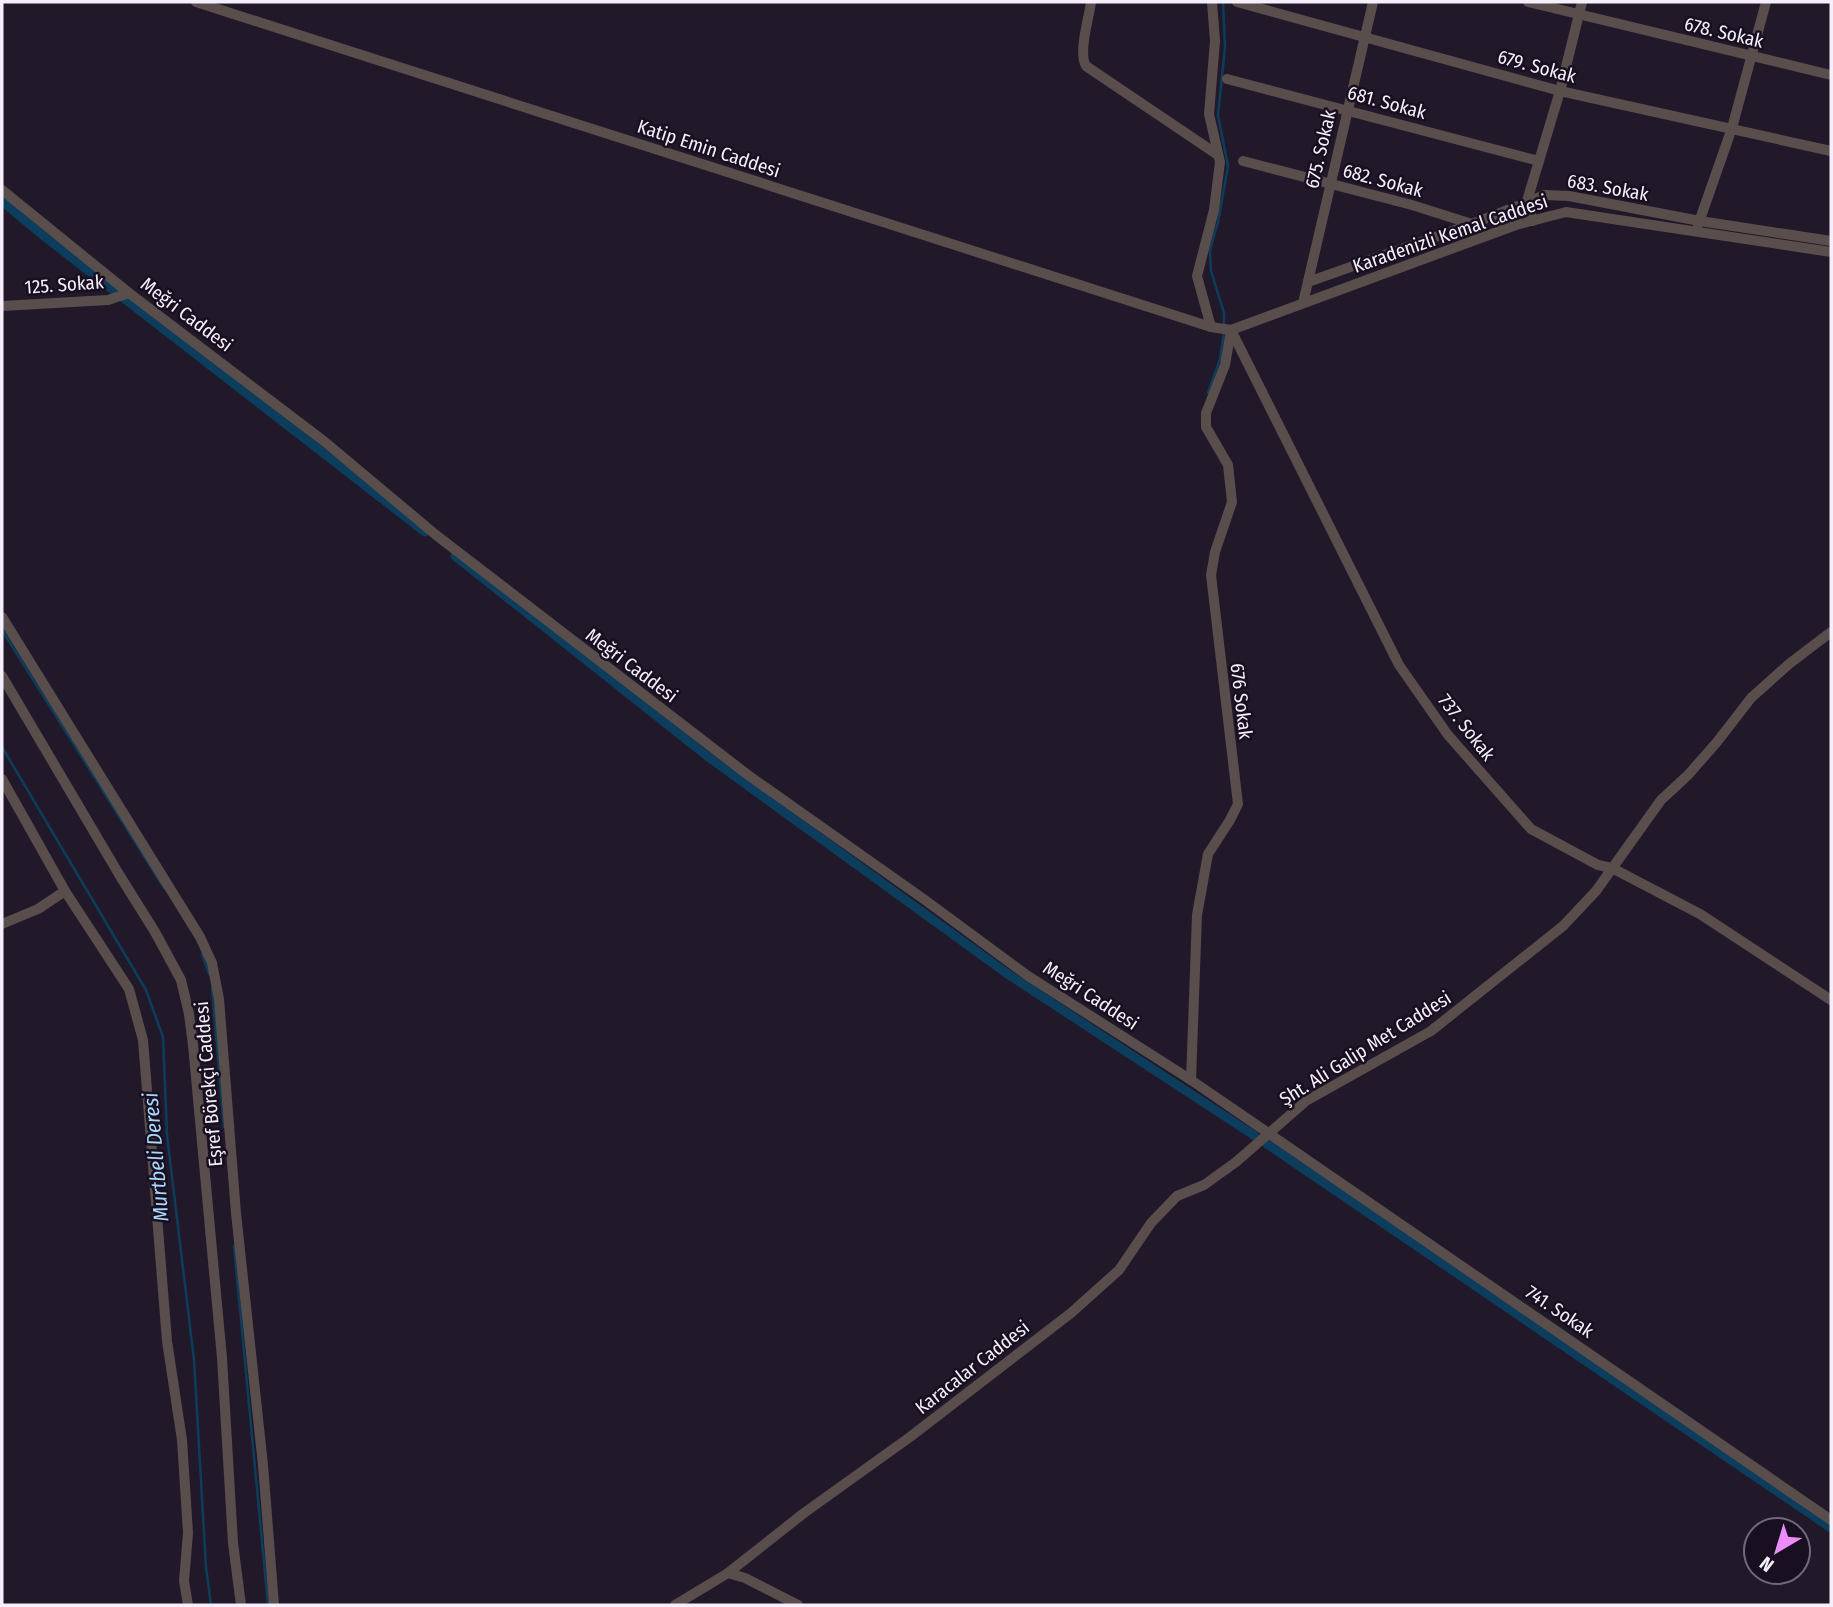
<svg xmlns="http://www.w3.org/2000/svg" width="1833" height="1607" viewBox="0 0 1833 1607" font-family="'Fira Sans Condensed',sans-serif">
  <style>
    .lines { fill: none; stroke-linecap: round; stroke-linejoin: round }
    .stream { stroke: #0d3d5c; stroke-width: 2.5 }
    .canal { stroke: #0d3d5c; stroke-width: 9 }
    .minor { stroke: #594e4c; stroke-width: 10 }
    .labels { text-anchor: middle; stroke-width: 5; stroke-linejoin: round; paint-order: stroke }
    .street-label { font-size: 19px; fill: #f5effb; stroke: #181020 }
    .water-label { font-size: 21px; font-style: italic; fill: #a8d8fe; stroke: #181020 }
  </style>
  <rect width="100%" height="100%" fill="#21192a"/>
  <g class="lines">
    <!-- stream -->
    <g class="stream">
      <path d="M1223,2L1225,47L1218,115L1228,166L1218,222L1210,250L1211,271L1224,313V325"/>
      <path d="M1208,393L1220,359L1224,332"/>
      <path d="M2,630L164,888"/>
      <path d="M2,747L146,990L163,1037L167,1135L194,1360L206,1567L211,1605"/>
      <path d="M202,954L209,974"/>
      <path d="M212,988L224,1127"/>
      <path d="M234,1246L268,1605"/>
    </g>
    <!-- canal -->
    <g class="canal">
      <path d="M2,201L40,233L425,532"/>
      <path d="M455,556L707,756L1009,975L1255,1136"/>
      <path d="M1267,1144L1831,1528"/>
    </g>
    <!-- minor -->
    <g class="minor">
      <path d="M196,2L1211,327L1231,330L1516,225L1566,212L1831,252"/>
      <path d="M1091,2C1089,18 1078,53 1086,66L1218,155"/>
      <path d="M1237,2L1560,91L1831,151"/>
      <path d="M1528,2L1831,75"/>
      <path d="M1227,79L1539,161"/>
      <path d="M1243,161L1412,205L1472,224"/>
      <path d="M2,190L129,293L325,442L436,535L748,775L925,900L1028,976L1191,1080L1831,1520"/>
      <path d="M1533,221L1527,201L1560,91L1582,2"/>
      <path d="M1698,225L1732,128L1766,2"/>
      <path d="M1308,282L1472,224L1545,195L1569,196L1700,221L1831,241"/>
      <path d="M1303,303L1373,2"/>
      <path d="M2,306L108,300L129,293"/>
      <path d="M1211,327L1197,276L1214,210L1220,162L1209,114L1215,41L1212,2"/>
      <path d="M1231,330L1399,665L1448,735L1531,829L1598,865L1612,868L1700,914L1831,1000"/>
      <path d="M2,617L200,937L212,963L219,999L236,1213L263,1465L274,1605"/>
      <path d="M2,676L120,876L155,932L181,980L189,1014L193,1045L222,1358L233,1543L241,1605"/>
      <path d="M2,779L65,891L129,989L143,1040L167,1341L182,1440L188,1533L184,1581L188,1605"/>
      <path d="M2,924L38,909L65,891"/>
      <path d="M1191,1080L1197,915L1208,854L1230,820L1238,804L1211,575L1215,552L1232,502L1228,465L1206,427V413L1225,365L1231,330"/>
      <path d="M728,1573L745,1578L798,1605"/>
      <path d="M675,1605L728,1573L804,1513L910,1437L1071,1313L1119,1270L1151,1223L1177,1196L1204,1185L1236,1162L1306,1101L1431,1031L1563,926L1596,891L1661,800L1688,775L1717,742L1751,698L1789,664L1831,632"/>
    </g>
  </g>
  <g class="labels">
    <!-- street labels -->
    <g class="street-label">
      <text transform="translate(1724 32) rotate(13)" y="7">678. Sokak</text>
      <text transform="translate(1537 66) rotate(15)" y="7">679. Sokak</text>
      <text transform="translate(1387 102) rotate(15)" y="7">681. Sokak</text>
      <text transform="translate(709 148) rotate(18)" y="7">Katip Emin Caddesi</text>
      <text transform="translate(1320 149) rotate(-77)" y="7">675. Sokak</text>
      <text transform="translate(1383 180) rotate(15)" y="7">682. Sokak</text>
      <text transform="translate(1608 187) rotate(10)" y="7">683. Sokak</text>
      <text transform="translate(1450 233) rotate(-19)" y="7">Karadenizli Kemal Caddesi</text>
      <text transform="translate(64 284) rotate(-4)" y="7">125. Sokak</text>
      <text transform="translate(187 314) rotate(37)" y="7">Meğri Caddesi</text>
      <text transform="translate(632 665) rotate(37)" y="7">Meğri Caddesi</text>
      <text transform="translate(1242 701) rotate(83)" y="7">676 Sokak</text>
      <text transform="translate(1467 727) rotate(52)" y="7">737. Sokak</text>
      <text transform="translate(1091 995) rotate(33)" y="7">Meğri Caddesi</text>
      <text transform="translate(1365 1048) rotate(-32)" y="7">Şht. Ali Galip Met Caddesi</text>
      <text transform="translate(208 1084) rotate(-95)" y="7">Eşref Börekçi Caddesi</text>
      <text transform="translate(1560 1311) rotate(34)" y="7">741. Sokak</text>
      <text transform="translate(972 1367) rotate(-38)" y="7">Karacalar Caddesi</text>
    </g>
    <!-- water labels -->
    <g class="water-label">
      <text transform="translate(156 1157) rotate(-95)" y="7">Murtbeli Deresi</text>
    </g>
  </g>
  <!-- border -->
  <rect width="1833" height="1607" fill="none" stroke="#f5effb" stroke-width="7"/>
  <!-- north arrow -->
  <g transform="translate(1777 1551) rotate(218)"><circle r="33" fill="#181020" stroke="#706978" stroke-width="2"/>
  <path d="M0-5L12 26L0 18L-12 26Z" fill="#ec8cfa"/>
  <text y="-10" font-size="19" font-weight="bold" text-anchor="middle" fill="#f5effb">N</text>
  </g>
</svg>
